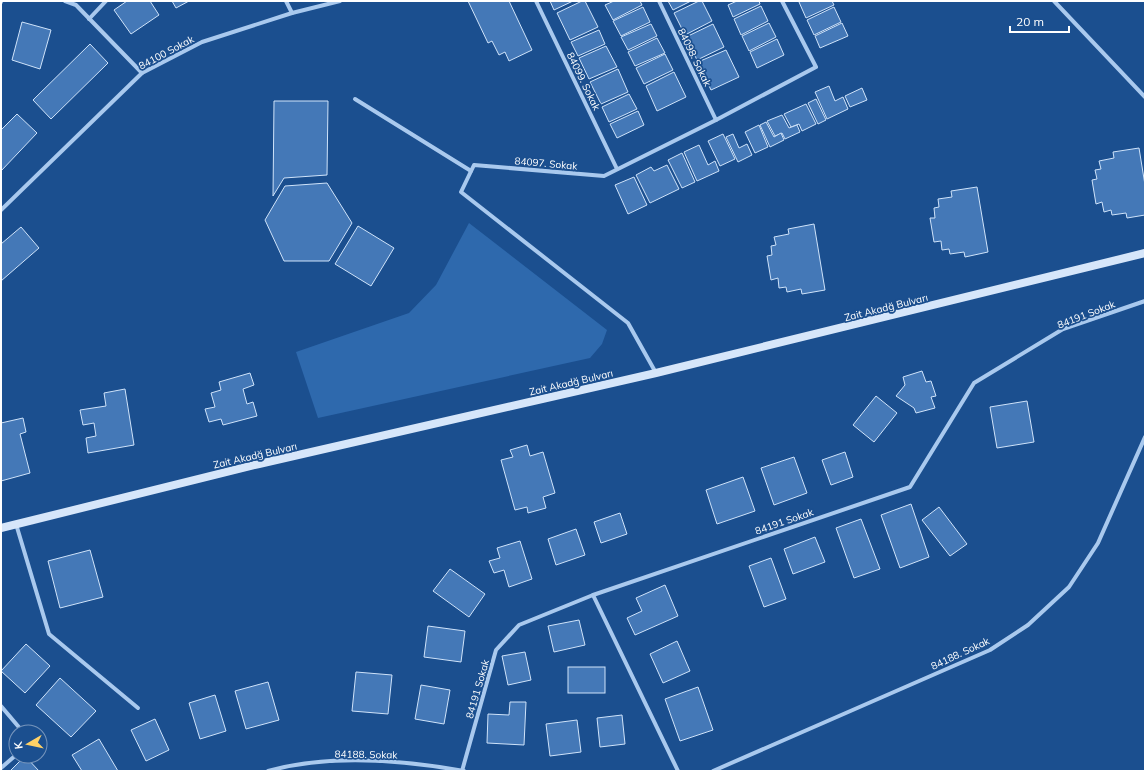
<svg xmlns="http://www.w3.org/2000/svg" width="1146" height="772" viewBox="0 0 1146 772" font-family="Mulish,sans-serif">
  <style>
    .green { fill: #2e69ad }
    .building { fill: #4478b7; stroke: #cfe3fa }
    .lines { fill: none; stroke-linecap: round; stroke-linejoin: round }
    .street { stroke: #a9c9ee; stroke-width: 4 }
    .secondary { stroke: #d6e6fa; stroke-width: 8 }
    .labels { text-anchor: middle; stroke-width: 3.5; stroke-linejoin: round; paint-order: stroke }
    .street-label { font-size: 10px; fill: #fff; stroke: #1b4f8f }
  </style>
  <rect width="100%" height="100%" fill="#1b4f8f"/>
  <!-- green -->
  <path class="green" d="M469,223L607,330L602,344L590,358L318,418L296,352L409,313L436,285Z"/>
  <!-- building -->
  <g class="building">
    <path d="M127,1H150L159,15L131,34L114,10Z"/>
    <path d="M172,1H189L176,8Z"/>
    <path d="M468,1H509L532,50L509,61L505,52L499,55L492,41L488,43Z"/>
    <path d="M550,1H573L554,10Z"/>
    <path d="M582,1H585L598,27L570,40L557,13Z"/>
    <path d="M614,1H640L642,5L613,20L605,5Z"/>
    <path d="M668,1H691L673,10Z"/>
    <path d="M699,1H702L712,21L685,35L674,13Z"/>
    <path d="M737,1H759L760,4L733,17L728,5Z"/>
    <path d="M801,1H832L834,5L806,18L799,2Z"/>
    <path d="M761,6L768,21L741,35L734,19Z"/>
    <path d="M643,7L650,22L621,36L613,21Z"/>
    <path d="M834,7L841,22L814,35L807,20Z"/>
    <path d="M22,22L51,30L40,69L12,60Z"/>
    <path d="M769,23L776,37L749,51L742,36Z"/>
    <path d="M842,23L848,36L820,48L815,36Z"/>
    <path d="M651,24L657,36L628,50L621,37Z"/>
    <path d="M713,24L724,47L697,60L686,37Z"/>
    <path d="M599,30L605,44L578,56L571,42Z"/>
    <path d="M657,38L665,53L635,66L628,52Z"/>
    <path d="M777,39L784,55L757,68L750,52Z"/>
    <path d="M90,44L108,63L51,119L33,100Z"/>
    <path d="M606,46L617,67L589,79L579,58Z"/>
    <path d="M726,50L739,77L711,90L698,62Z"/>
    <path d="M665,54L673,70L644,84L636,68Z"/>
    <path d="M618,69L628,92L601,104L590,82Z"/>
    <path d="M674,72L686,97L657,111L646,86Z"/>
    <path d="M829,86L835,101L843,97L848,109L827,119L815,92Z"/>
    <path d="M862,88L867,100L850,107L845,96Z"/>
    <path d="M629,94L637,109L609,122L602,107Z"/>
    <path d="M816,99L826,120L818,124L808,103Z"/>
    <path d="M274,101H328L327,175L284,178L273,196Z"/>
    <path d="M806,104L816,124L802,131L799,124L791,127L784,114Z"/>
    <path d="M638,111L644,125L617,138L610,124Z"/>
    <path d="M17,114L37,133L1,171V130Z"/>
    <path d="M782,115L789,128L797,125L800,132L785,139L782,133L775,136L767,121Z"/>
    <path d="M766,122L774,137L781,133L784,140L770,147L760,125Z"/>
    <path d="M759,125L768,147L755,153L745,132Z"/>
    <path d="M723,134L735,159L720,166L708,141Z"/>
    <path d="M733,134L739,148L747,144L752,155L738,162L726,137Z"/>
    <path d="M699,145L708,165L715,161L719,171L697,181L684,152Z"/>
    <path d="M1139,148L1145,185V215L1127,218L1126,213L1112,215L1111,210L1104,212L1102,202L1096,204L1092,180L1097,179L1095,170L1101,169L1099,161L1114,158L1113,152Z"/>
    <path d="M682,153L695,182L682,188L668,160Z"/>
    <path d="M667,165L679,189L650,203L636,175L651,167L654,171Z"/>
    <path d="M634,177L647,205L628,214L615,185Z"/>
    <path d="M327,183L352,223L329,261H284L265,220L285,186Z"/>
    <path d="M977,187L988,252L965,257L964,252L950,254L949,249L942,250L941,241L934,242L930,218H935L934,208L939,207L938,199L952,197L951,191Z"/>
    <path d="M814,224L825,290L802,294L801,289L787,292L786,287L779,288L778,278L771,280L767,256L772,255L771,246L776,245L774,237L789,234L788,229Z"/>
    <path d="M358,226L394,248L371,286L335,264Z"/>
    <path d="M21,227L39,248L1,281V244Z"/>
    <path d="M922,371L926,382L931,381L936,396L931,397L935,408L916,413L914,408L896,396L905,385L903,377Z"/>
    <path d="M250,373L254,385L243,389L247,404L253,402L257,416L223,425L221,419L209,422L205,409L215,407L211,393L221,390L219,382Z"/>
    <path d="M125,389L134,445L88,453L86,438L96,436L94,423L83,425L80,410L106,406L104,393Z"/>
    <path d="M876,396L897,413L874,442L853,425Z"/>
    <path d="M1027,401L1034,442L997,448L990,407Z"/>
    <path d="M23,418L26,432L20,434L30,473L1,481V423Z"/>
    <path d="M527,445L530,456L543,452L555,493L543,497L546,508L528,513L527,507L515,510L501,460L513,457L510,450Z"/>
    <path d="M845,452L853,477L831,485L822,460Z"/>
    <path d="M794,457L807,493L774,505L761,468Z"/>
    <path d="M743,477L755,511L717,524L706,490Z"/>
    <path d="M911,504L929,557L900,568L881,515Z"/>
    <path d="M939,507L967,544L950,556L922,520Z"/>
    <path d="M620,513L627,534L601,543L594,522Z"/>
    <path d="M861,519L880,569L854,578L836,528Z"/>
    <path d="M576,529L585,555L556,565L548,539Z"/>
    <path d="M815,537L825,562L793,574L784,549Z"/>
    <path d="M520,541L532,579L509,587L504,570L494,573L489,561L500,558L497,548Z"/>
    <path d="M90,550L103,597L60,608L48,561Z"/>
    <path d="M771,558L786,599L764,607L749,566Z"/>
    <path d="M450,569L485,594L469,617L433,591Z"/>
    <path d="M665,585L678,616L635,635L627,618L642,611L636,598Z"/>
    <path d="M579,620L585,645L554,652L548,626Z"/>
    <path d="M428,626L465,631L461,662L424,657Z"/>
    <path d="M677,641L690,671L663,683L650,654Z"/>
    <path d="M26,644L50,666L25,693L1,671Z"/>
    <path d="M525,652L531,680L508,685L502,656Z"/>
    <rect x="568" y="667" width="37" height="26"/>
    <path d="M356,672L392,675L388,714L352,711Z"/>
    <path d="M60,678L96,711L71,737L36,705Z"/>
    <path d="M268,682L279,720L246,729L235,691Z"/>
    <path d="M421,685L450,690L444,724L415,719Z"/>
    <path d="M698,687L713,730L680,741L665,699Z"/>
    <path d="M215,695L226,731L200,739L189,703Z"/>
    <path d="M510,702H526L524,745L487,743L488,714L509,715Z"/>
    <path d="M622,715L625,744L600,747L597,718Z"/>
    <path d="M155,719L169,750L146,761L131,730Z"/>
    <path d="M577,720L581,752L550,756L546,724Z"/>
    <path d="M99,739L118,771H82L72,755Z"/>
    <path d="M25,756L39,771H10Z"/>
  </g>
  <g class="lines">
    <!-- street -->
    <g class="street">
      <path d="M65,1L76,5L142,73"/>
      <path d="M286,1L292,13"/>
      <path d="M536,1L617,169"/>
      <path d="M659,1L716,120"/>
      <path d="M1054,1L1145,97"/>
      <path d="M1,2V1"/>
      <path d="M89,19L106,1"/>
      <path d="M355,99L471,171"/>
      <path d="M1,210L142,73L202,42L292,13L340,1"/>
      <path d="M656,373L628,323L461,192L474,165L604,176L716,120L816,67L782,1"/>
      <path d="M16,524L49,634L138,708"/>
      <path d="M593,595L678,771"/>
      <path d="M1,706L23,732"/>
      <path d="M1,768L16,755"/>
      <path d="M268,771C328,754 403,760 464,771"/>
      <path d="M462,771L496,650L519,625L593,595L910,487L974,383L1063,329L1145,301"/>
      <path d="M713,771L990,650L1028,625L1069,587L1098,543L1145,437"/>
    </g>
    <!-- secondary -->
    <path class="secondary" d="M1,528L259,464L656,373L1145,253"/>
  </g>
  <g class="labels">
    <!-- street labels -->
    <g class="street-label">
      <text transform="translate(166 52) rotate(-28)" y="4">84100 Sokak</text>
      <text transform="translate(695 57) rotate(64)" y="4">84098. Sokak</text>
      <text transform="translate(584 81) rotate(64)" y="4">84099. Sokak</text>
      <text transform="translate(546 163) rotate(5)" y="4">84097. Sokak</text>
      <text transform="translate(886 307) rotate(-14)" y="4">Zait Akadğ Bulvarı</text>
      <text transform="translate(1086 314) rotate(-21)" y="4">84191 Sokak</text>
      <text transform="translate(571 382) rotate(-13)" y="4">Zait Akadğ Bulvarı</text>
      <text transform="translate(255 455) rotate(-13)" y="4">Zait Akadğ Bulvarı</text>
      <text transform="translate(784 521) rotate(-19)" y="4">84191 Sokak</text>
      <text transform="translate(960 653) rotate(-25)" y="4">84188. Sokak</text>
      <text transform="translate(477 689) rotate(-74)" y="4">84191 Sokak</text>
      <text transform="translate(366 754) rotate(1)" y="4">84188. Sokak</text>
    </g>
  </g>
  <!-- border -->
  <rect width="1146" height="772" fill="none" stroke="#ffffff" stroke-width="4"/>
  <!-- north arrow -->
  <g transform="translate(28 744) rotate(261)"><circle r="19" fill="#1b4f8f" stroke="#7695bc"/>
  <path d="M0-3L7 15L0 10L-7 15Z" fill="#ffd166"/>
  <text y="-6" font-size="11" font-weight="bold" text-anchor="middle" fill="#ffffff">K</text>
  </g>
  <!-- scale -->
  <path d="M1010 26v6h59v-6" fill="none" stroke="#ffffff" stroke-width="2"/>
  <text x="1016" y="26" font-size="12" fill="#ffffff" stroke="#1b4f8f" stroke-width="3" paint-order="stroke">20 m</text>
</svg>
